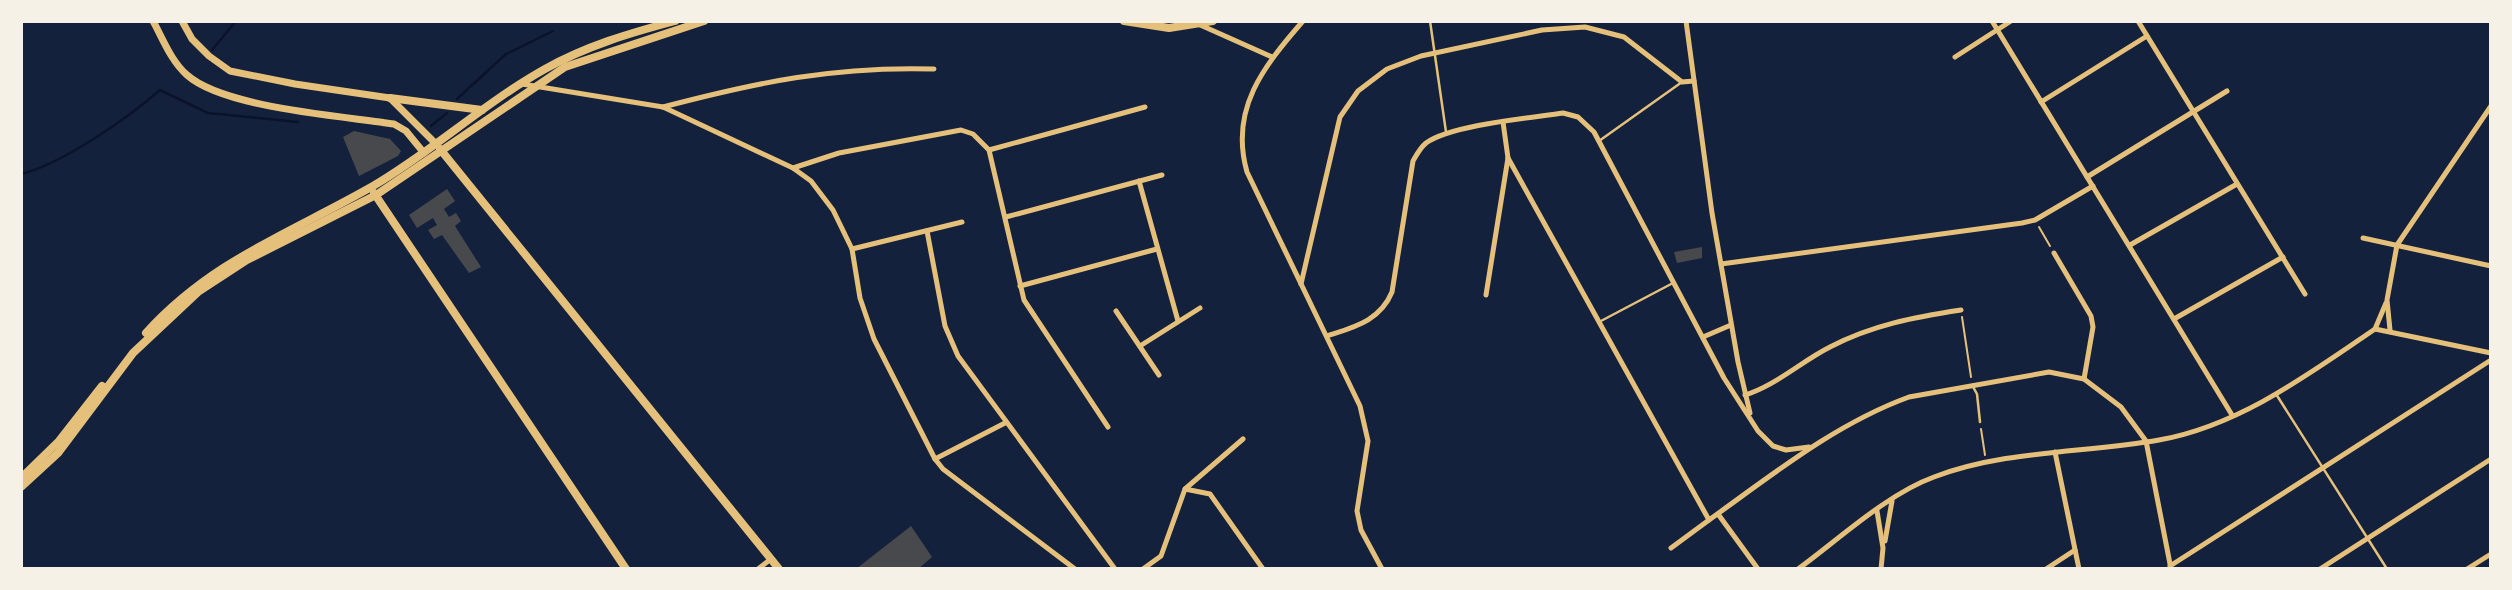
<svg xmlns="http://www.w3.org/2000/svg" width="2512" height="590" viewBox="0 0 2512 590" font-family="Cabin,sans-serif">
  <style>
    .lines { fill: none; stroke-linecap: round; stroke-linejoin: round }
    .stream { stroke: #0b132b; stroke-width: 2.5 }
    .building { fill: #48494c }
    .path { stroke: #e5c07b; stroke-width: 2 }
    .service { stroke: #e5c07b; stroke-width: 2.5 }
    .minor { stroke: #e5c07b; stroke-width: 5 }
    .tertiary { stroke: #e5c07b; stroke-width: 7 }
    .secondary { stroke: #e5c07b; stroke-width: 8 }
  </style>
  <rect width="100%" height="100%" fill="#14213d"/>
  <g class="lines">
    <!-- stream -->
    <g class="stream">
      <path d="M212,50L236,21"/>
      <path d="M457,99L506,54L553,31"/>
      <path d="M431,126L447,113"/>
      <path d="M21,174C62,164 128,118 160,90L208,113L298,122"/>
    </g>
  </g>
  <!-- building -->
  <g class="building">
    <path d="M354,131L390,139L401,151L398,156L359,176L343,137Z"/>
    <path d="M447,189L455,201L444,209L449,217L456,213L461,221L455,226L481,267L469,273L442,235L434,239L428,230L437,225L433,218L417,228L409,215Z"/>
    <path d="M1702,247V258L1677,263L1674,252Z"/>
    <path d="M911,526L932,557L918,569H856Z"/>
  </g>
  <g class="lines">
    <!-- path -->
    <g class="path">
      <path d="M2039,227L2050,246"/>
      <path d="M1962,317L1971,377"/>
      <path d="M1981,429L1985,455"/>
    </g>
    <!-- service -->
    <g class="service">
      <path d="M1430,21L1446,132"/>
      <path d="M1599,141L1682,82"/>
      <path d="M1599,322L1673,283"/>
      <path d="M1972,385L1977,394L1980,422"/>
      <path d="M2276,394L2387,569"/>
    </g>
    <!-- minor -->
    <g class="minor">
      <path d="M1303,21C1264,66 1229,109 1247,172L1360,406L1368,441L1357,511L1361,530L1382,569"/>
      <path d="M1686,21L1712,213L1738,362L1750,413"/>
      <path d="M1992,21L2232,415"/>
      <path d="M2138,21L2305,294"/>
      <path d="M1198,24L1272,57"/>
      <path d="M1955,57L2011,21"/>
      <path d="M522,84L663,107L793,168L811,181L833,210L852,249L860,298L874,339L935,459L943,469L1075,569"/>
      <path d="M2041,102L2147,36"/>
      <path d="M663,107C758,82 835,66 934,69"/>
      <path d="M989,150L1145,107"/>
      <path d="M1508,158L1709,520C1772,475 1835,424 1909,397L2049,372L2084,379L2121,407L2146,441L2171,569"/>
      <path d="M793,168L839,153L961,130L973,134L989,150L1024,300L1108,427"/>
      <path d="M2087,177L2227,91"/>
      <path d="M1139,181L1178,321"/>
      <path d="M1006,217L1162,175"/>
      <path d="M927,231L945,326L958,356L1115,569"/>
      <path d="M2363,238L2491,266"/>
      <path d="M2130,245L2237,184"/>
      <path d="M852,249L962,222"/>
      <path d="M2054,253L2091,316L2093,327L2084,379"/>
      <path d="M1721,264L2022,223L2035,220L2093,186"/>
      <path d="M1301,284L1340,117L1358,91L1387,69L1421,56L1542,30L1585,27L1624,37L1682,82L1694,81"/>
      <path d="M1020,286L1157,249"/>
      <path d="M1486,295L1508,158L1503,122"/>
      <path d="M1116,311L1159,375"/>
      <path d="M2174,319L2283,257"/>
      <path d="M2375,329L2386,303"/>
      <path d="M2390,330L2387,300L2397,245L2491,106"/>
      <path d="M1327,336C1354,327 1380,321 1392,292L1413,161C1417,154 1420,148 1426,143C1451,125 1530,118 1563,113L1578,117L1594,132L1724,378L1758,431L1773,446L1786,450L1809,447"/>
      <path d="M1703,337L1731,325"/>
      <path d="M1140,346L1200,308"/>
      <path d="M1745,395C1775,386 1802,361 1830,347C1872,325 1915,317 1961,310"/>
      <path d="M2055,452L2079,569"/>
      <path d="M935,459L1005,423"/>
      <path d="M1185,489L1210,494L1263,569"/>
      <path d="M1877,511L1883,548L1881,569"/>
      <path d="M1718,514L1758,569"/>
      <path d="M1885,541L1892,501"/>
      <path d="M1671,548L1709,520"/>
      <path d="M2170,566L2491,360"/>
      <path d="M758,569L771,559"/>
      <path d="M1143,569L1161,556L1185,489L1243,439"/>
      <path d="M1798,569C1838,540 1887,494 1934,477C2005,450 2085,453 2159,440C2239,426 2309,374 2375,329L2491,353"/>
      <path d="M2046,569L2075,550"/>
      <path d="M2320,569L2491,459"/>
      <path d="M2467,569L2491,554"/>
    </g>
    <!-- tertiary -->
    <g class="tertiary">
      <path d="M153,21C163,39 171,61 187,75C224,108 343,116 394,124L406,131L424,153"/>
      <path d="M182,21L192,39L209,56L230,71L295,84L390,98L436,144"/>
    </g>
    <!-- secondary -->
    <g class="secondary">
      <path d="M1124,21L1169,28L1213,21"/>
      <path d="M390,98L482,110"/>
      <path d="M440,149L779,569"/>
      <path d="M374,193L626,569"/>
      <path d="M146,333C212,260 291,233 373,186C433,151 484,103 545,69C586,46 630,33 675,21"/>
      <path d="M21,478L59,441L102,386"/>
      <path d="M21,487L58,453L133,353L198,292L247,260L376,195L565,67L704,21"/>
    </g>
  </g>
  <!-- border -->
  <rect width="2512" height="590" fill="none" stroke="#f6f1e7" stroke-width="46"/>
</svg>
